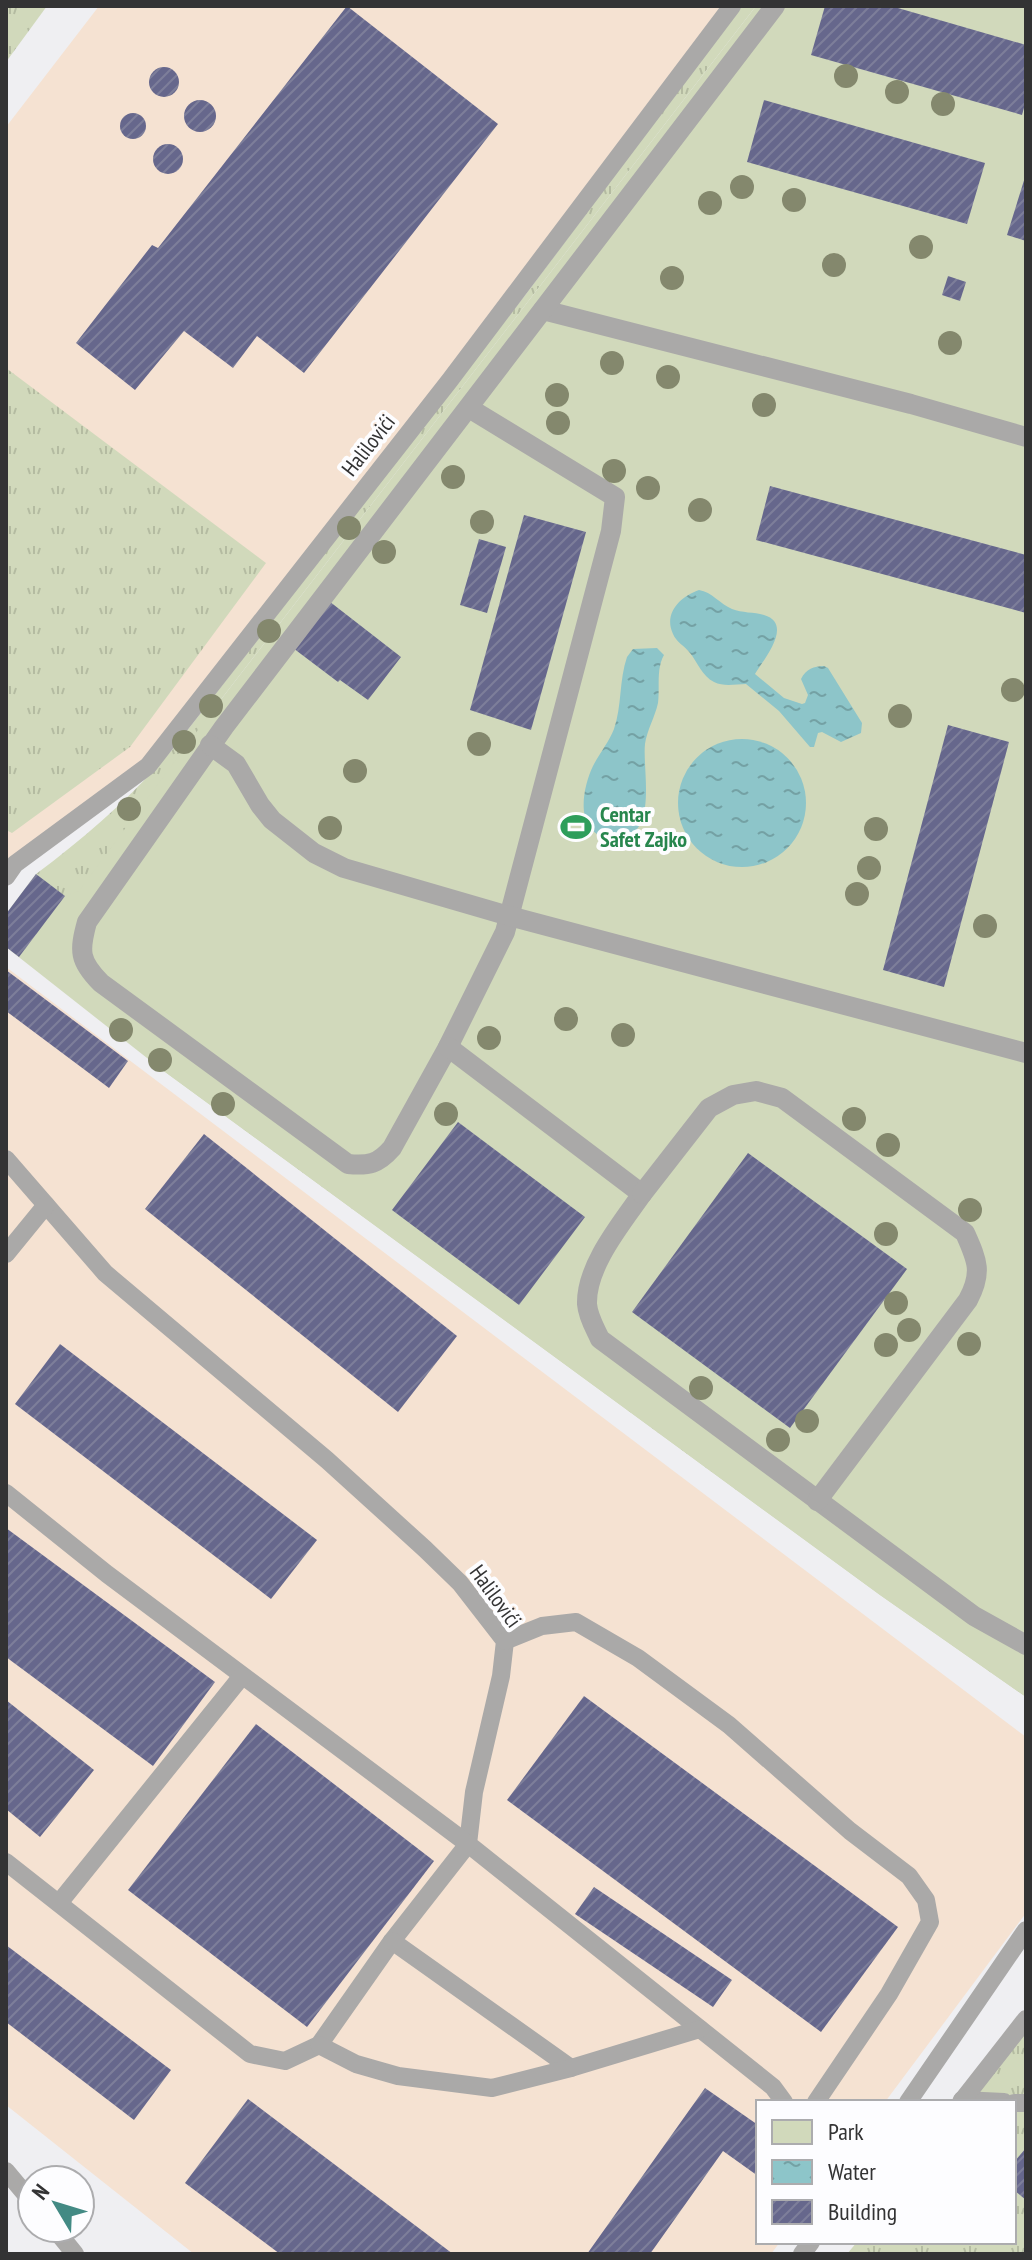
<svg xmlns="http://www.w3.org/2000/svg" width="1032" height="2260" viewBox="0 0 1032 2260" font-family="'PT Sans Narrow',sans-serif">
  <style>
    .industrial { fill: #f5e2d2 }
    .grass { fill: url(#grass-tufts) }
    .park { fill: #d1d9bb }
    .water { fill: url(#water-ripples) }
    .building { fill: url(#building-hatch) }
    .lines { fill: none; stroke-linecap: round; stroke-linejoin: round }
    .service { stroke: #aaa9a8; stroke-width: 18 }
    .pedestrian { stroke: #aaa9a8; stroke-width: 20 }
    .tree { fill: #84886d }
    .labels { text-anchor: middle; stroke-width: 8; stroke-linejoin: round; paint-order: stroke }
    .street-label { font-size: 22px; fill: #333334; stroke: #fdfdff }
    .leisure-label { font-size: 22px; font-weight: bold; fill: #27864d; stroke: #fdfdff; text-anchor: start }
  </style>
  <defs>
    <pattern id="grass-tufts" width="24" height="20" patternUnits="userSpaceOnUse" patternTransform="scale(2)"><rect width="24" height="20" fill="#d1d9bb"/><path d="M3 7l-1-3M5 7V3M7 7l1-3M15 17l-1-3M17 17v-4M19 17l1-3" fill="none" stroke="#b4bba1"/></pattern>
    <pattern id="water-ripples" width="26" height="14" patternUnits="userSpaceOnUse" patternTransform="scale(2)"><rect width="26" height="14" fill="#8dc5c9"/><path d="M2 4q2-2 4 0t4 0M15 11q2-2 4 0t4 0" fill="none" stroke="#74a1a4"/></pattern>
    <pattern id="building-hatch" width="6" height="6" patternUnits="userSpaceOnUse" patternTransform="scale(2)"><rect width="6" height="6" fill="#66678c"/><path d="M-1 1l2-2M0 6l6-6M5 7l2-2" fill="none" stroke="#7d7e9a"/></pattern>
  </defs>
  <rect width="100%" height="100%" fill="#efeff2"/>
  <!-- industrial -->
  <g class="industrial">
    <path d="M99,6H732L148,766L15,864L6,858V127Z"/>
    <path d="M6,967L1026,1737V1913L885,2102H758V2242H780L771,2254H194L6,2105Z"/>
  </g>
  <!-- grass -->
  <g class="grass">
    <path d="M6,6H47L6,62Z"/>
    <path d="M741,6H756L209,715L1026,1697L880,1595L161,1069L36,874C86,837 131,797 172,750L526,294Z"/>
    <path d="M6,368L266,563L130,747L12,833L6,830Z"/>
    <path d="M1026,2021V2254H847L857,2242H1014V2102H964Z"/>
  </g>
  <!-- park -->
  <path class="park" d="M756,6H1026V1697L880,1595L161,1069L6,947V914L36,874L65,896L79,891L209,715Z"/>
  <!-- water -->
  <g class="water">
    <path d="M699,590C712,592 720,604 732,609C742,613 754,612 764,615C794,624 764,659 755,674L784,698L802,704L805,703L808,695L801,679C806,669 814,666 824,666L828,668L862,723L861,733L841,742L822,732L818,733L814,747H810L779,711L746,684C736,684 724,687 714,682C702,676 698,663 690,653C685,646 676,642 673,634C663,613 681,596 699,590Z"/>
    <path d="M657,648L664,655C656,669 660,687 658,703C655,717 647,730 645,744C642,772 661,845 609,838C574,833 582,789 593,766C599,754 609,742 614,729C622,706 619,680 627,657L633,649Z"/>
    <circle cx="742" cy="803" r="64"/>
  </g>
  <!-- building -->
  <g class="building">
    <path d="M347,6L498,124L304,373L257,336L233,368L184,331L135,390L76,343L152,245L158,248Z"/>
    <path d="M825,6H891L1026,45V100L1022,115L811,55Z"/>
    <circle cx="164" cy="82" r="15"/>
    <circle cx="200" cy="116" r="16"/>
    <path d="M764,100L985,163L967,224L747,162Z"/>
    <circle cx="133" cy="126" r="13"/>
    <circle cx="168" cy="159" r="15"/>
    <path d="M1026,174V241L1007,235Z"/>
    <path d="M948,276L966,282L960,301L942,295Z"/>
    <path d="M770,486L1026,555V613L756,540Z"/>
    <path d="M524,515L586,532L531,730L470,710Z"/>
    <path d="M479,539L506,547L487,613L460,605Z"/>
    <path d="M325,598L401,657L368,700L340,680L338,682L289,645Z"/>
    <path d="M948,725L1009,742L944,987L883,970Z"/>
    <path d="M36,874L65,896L19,957L6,947V914Z"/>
    <path d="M6,970L128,1061L109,1088L6,1011Z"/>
    <path d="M458,1122L585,1217L519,1305L392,1210Z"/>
    <path d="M204,1134L457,1336L398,1412L145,1209Z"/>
    <path d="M748,1153L907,1269L790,1428L632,1312Z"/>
    <path d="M60,1344L317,1540L271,1599L15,1404Z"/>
    <path d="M6,1528L215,1682L153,1766L6,1657Z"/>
    <path d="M584,1696L898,1927L821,2032L507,1800Z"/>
    <path d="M6,1700L94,1770L40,1837L6,1809Z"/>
    <path d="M256,1724L434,1861L307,2027L128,1890Z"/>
    <path d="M594,1887L732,1980L713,2007L575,1914Z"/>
    <path d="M6,1945L171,2070L134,2120L6,2022Z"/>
    <path d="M705,2088L758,2125V2176L723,2151L650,2254H587Z"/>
    <path d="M248,2099L453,2254H280L185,2183Z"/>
    <path d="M1026,2148V2200L1014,2190V2162Z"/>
  </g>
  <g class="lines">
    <!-- service -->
    <g class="service">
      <path d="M6,877L15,864L148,766L450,380L732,6"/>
      <path d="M6,1159L105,1273L327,1460L425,1549L460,1583L505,1641L501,1676L474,1792L468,1844L773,2087L784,2102"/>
      <path d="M6,1254L46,1205"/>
      <path d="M6,1493L107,1574L468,1844L392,1941L319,2045L285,2061L250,2054L6,1862"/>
      <path d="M505,1641L542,1626L576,1622L638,1658L729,1725L850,1831L909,1876L926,1900L930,1922L889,1994L816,2102"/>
      <path d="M59,1903L242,1676"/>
      <path d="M392,1941L571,2068"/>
      <path d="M319,2045L356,2064L398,2076L492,2088L571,2068L700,2029"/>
      <path d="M962,2100L1004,2102"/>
      <path d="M908,2102L1026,1930"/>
      <path d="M961,2102L1026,2019"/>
      <path d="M1014,2103H1026"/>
      <path d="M6,2171L32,2202"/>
      <path d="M54,2228L75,2254"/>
      <path d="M802,2254L811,2242"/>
    </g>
    <!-- pedestrian -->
    <g class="pedestrian">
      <path d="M543,310L911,404L1026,437"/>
      <path d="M469,408L615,497L611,531L505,932L448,1047L392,1148C378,1164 369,1166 348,1164L101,983C79,961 79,951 87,922L224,727L775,6"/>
      <path d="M210,745L236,764L260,805L272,820L314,853L344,868L509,916L1026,1053"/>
      <path d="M448,1047L642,1194C621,1224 586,1266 587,1304C588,1317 595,1328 600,1339L974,1616L1026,1645"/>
      <path d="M642,1194L709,1108L733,1095L756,1091L782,1098L965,1233C977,1260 983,1272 968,1300L817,1501"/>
    </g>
  </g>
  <!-- trees -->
  <g class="tree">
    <circle cx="846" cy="76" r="12"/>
    <circle cx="897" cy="92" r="12"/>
    <circle cx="943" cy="104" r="12"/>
    <circle cx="742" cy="187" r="12"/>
    <circle cx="794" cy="200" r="12"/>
    <circle cx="710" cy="203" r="12"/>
    <circle cx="921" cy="247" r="12"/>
    <circle cx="834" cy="265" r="12"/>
    <circle cx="672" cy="278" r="12"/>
    <circle cx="950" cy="343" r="12"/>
    <circle cx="612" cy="363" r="12"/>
    <circle cx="668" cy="377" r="12"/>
    <circle cx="557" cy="395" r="12"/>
    <circle cx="764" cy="405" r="12"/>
    <circle cx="558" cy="423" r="12"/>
    <circle cx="614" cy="471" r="12"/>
    <circle cx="453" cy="477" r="12"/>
    <circle cx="648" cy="488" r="12"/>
    <circle cx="700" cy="510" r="12"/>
    <circle cx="482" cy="522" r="12"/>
    <circle cx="349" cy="528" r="12"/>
    <circle cx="384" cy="552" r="12"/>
    <circle cx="269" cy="631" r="12"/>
    <circle cx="1013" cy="690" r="12"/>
    <circle cx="211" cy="706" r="12"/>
    <circle cx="900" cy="716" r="12"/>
    <circle cx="184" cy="742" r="12"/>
    <circle cx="479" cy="744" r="12"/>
    <circle cx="355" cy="771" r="12"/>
    <circle cx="129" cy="809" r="12"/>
    <circle cx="330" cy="828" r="12"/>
    <circle cx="876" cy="829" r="12"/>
    <circle cx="869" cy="868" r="12"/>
    <circle cx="857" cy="894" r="12"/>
    <circle cx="985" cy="926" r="12"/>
    <circle cx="566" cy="1019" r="12"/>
    <circle cx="121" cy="1030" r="12"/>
    <circle cx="623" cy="1035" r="12"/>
    <circle cx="489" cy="1038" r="12"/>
    <circle cx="160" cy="1060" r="12"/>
    <circle cx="223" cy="1104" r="12"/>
    <circle cx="446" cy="1114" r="12"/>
    <circle cx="854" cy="1119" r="12"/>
    <circle cx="888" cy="1145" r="12"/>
    <circle cx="970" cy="1210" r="12"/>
    <circle cx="886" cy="1234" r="12"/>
    <circle cx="896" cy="1303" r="12"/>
    <circle cx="909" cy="1330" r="12"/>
    <circle cx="969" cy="1344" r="12"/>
    <circle cx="886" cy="1345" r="12"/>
    <circle cx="701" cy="1388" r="12"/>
    <circle cx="807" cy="1421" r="12"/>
    <circle cx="778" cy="1440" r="12"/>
  </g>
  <!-- icons -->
  <defs>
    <g id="stadium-bare" transform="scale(2.4)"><path d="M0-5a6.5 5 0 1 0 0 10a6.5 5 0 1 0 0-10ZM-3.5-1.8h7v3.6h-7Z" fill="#2e9e5b" stroke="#fdfdff" stroke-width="2.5" paint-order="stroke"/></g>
  </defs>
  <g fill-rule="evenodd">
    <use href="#stadium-bare" x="576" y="827"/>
  </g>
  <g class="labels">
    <!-- street labels -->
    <g class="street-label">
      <text transform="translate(368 445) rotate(-52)" y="8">Halilovići</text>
      <text transform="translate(496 1596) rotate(54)" y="8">Halilovići</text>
    </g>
    <!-- leisure labels -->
    <g class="leisure-label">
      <text x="600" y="822">Centar<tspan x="600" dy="25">Safet Zajko</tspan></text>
    </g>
  </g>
  <!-- border -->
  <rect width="1032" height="2260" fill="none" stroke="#333334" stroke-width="16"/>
  <!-- legend -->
  <rect x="756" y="2100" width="260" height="144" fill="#fdfdff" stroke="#acacae" stroke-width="2"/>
  <rect x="772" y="2120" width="40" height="24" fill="#d1d9bb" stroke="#acacae" stroke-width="2"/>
  <text x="828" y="2140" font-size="24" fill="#333334">Park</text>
  <rect x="772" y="2160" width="40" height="24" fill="url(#water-ripples)" stroke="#acacae" stroke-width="2"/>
  <text x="828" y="2180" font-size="24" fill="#333334">Water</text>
  <rect x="772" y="2200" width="40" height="24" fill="url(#building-hatch)" stroke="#acacae" stroke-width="2"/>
  <text x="828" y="2220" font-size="24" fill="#333334">Building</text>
  <!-- north arrow -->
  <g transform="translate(56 2204) rotate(308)"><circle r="38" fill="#fdfdff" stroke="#acacae" stroke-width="2"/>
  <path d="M0-6L14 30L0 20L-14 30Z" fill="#438a84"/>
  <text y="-12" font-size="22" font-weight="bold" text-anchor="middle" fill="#333334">N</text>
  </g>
</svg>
